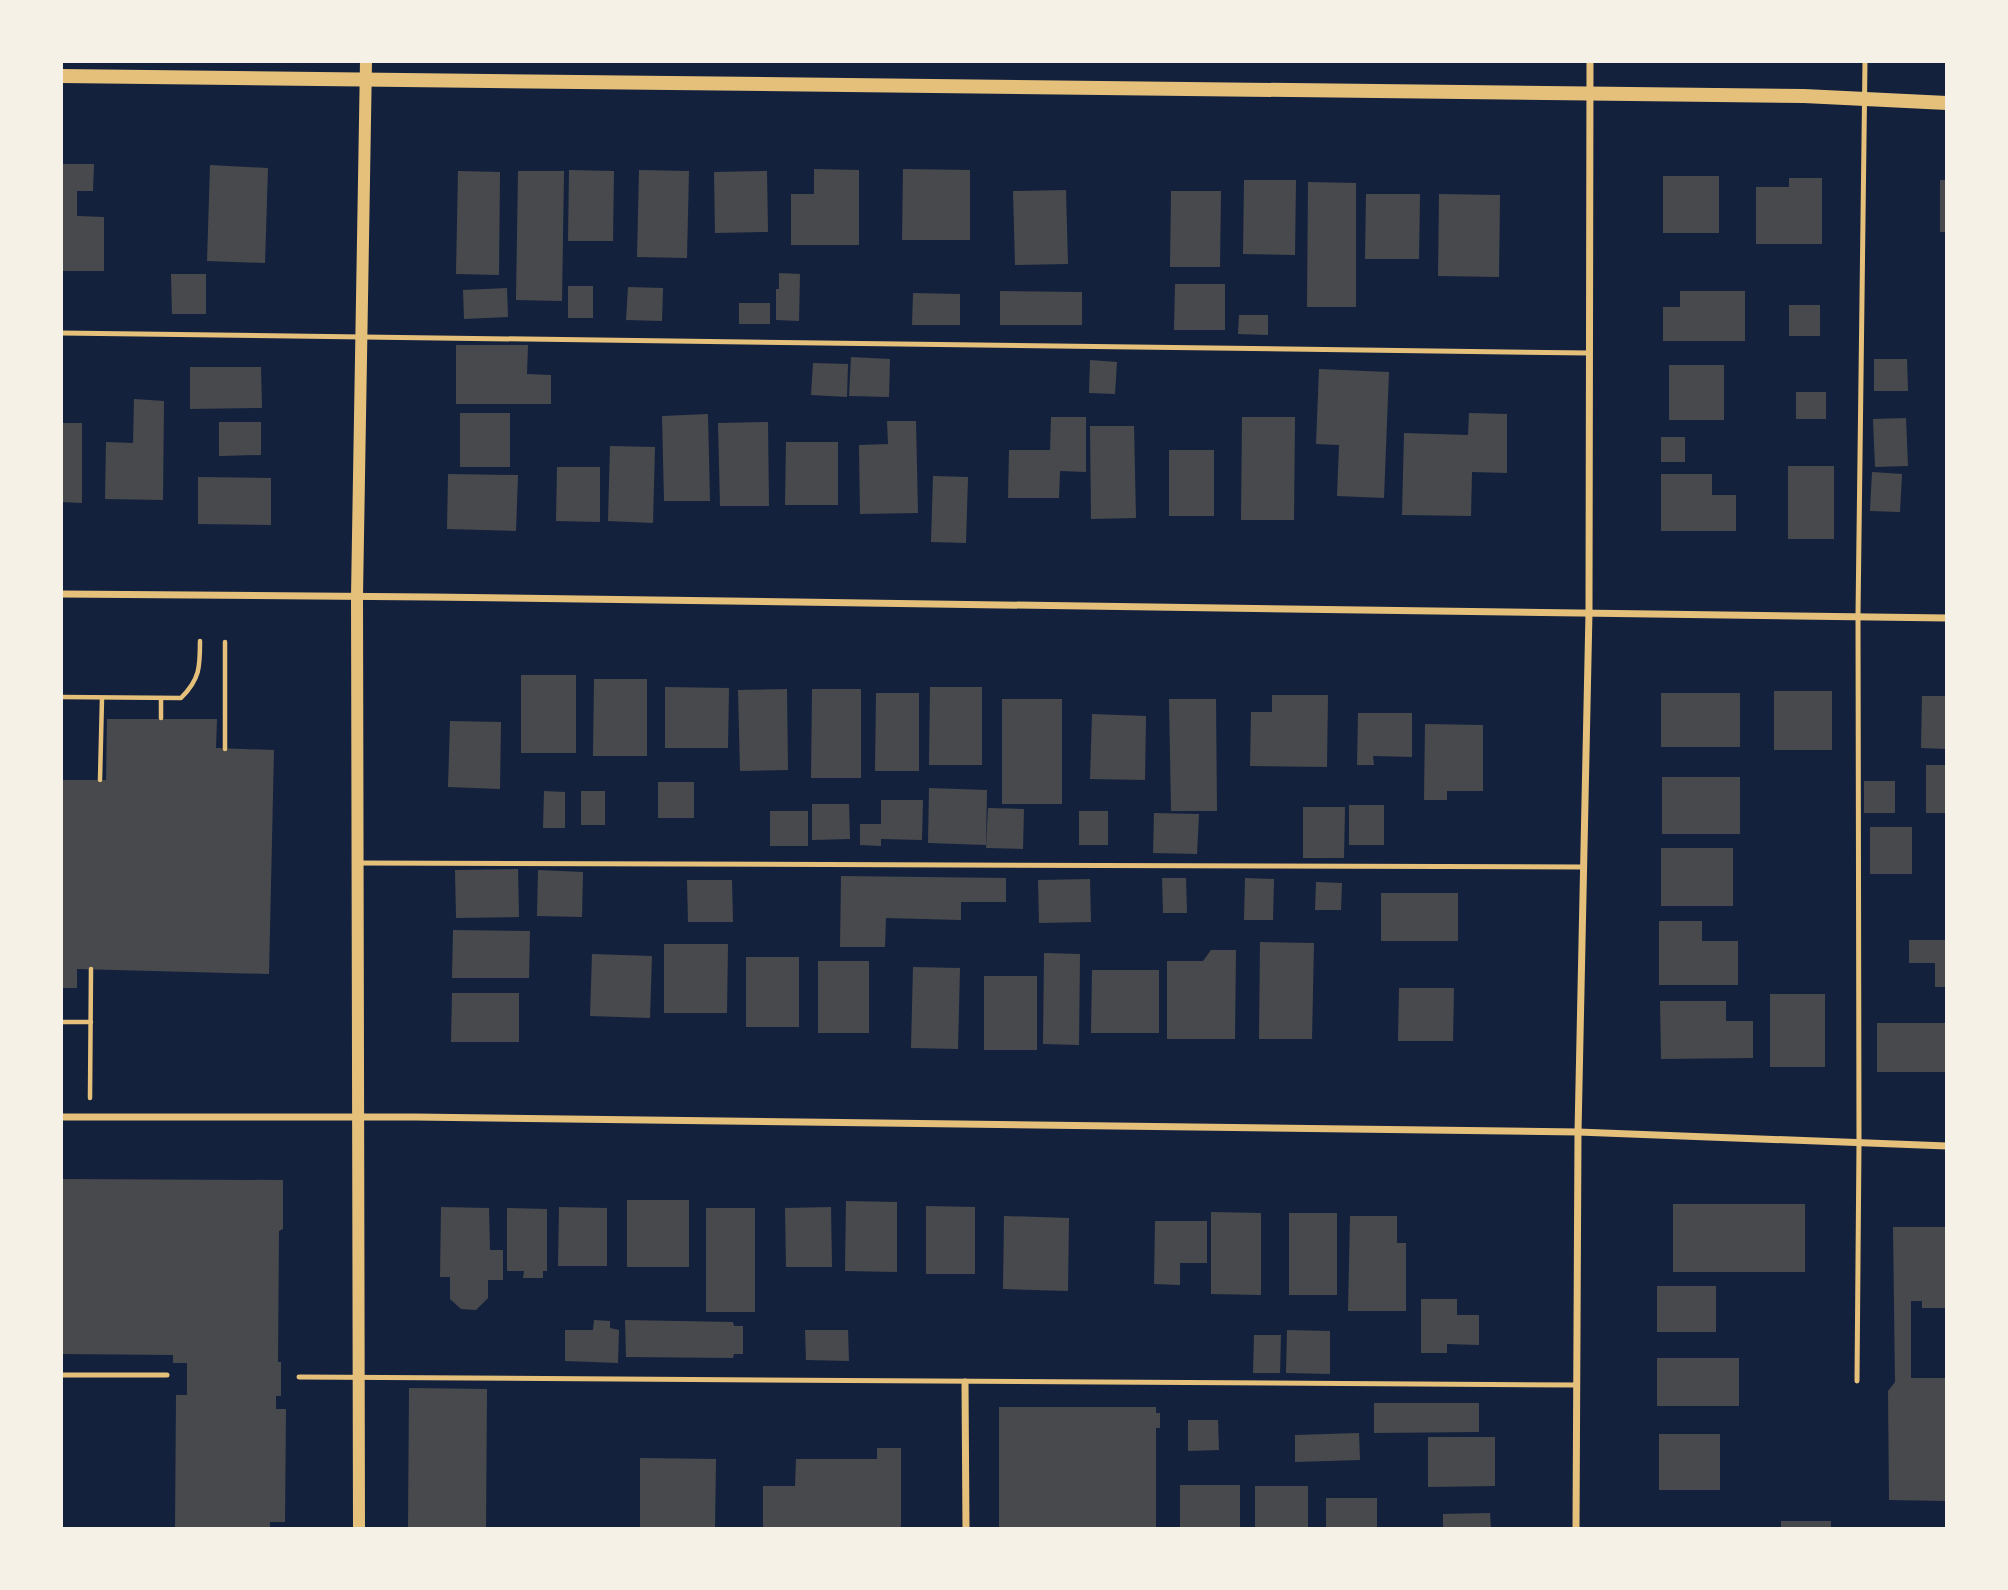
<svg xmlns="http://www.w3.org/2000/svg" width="2008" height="1590" viewBox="0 0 2008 1590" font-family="Inter,sans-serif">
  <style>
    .building { fill: #48494c }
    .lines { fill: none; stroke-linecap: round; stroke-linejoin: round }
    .path { stroke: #e5c07b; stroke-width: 4.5 }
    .service { stroke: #e5c07b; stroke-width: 5 }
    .minor { stroke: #e5c07b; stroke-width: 7 }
    .tertiary { stroke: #e5c07b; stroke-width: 12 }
    .secondary { stroke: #e5c07b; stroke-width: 14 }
  </style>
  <rect width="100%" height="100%" fill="#14213d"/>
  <!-- building -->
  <g class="building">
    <path d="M61,164H94L93,191H77V216L104,217V271H61Z"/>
    <path d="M210,165L268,168L265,263L207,261Z"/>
    <path d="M814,169L859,170V245H791V194H814Z"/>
    <path d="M903,169L970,170V240H902Z"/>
    <path d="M569,170L614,171L613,241H568Z"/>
    <path d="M639,170L689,171L687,258L637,257Z"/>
    <path d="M458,171L500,172L499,275L456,274Z"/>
    <path d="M518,171H564L562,301L516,300Z"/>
    <path d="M767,171L768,232L715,233L714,172Z"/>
    <rect x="1663" y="176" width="56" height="57"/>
    <path d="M1789,178H1822V244H1756V187H1789Z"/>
    <path d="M1244,180H1296L1295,255L1243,254Z"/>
    <rect x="1940" y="180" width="7" height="52"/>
    <path d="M1308,182L1356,183V307H1307Z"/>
    <path d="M1066,190L1068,264L1015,265L1013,191Z"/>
    <path d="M1171,191H1221L1220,267H1170Z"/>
    <path d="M1366,194H1420L1419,259H1365Z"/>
    <path d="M1439,194L1500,195L1499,277L1438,276Z"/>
    <path d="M779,273L800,274L799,321L776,320V289H779Z"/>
    <path d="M171,274H206V314H172Z"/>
    <path d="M1175,284H1225V330H1174Z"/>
    <rect x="568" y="286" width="25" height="32"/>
    <path d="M628,287L663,288L662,321L626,320Z"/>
    <path d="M507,288L508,317L464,319L463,290Z"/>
    <path d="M1000,291L1082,292V325H1000Z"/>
    <path d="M1680,291H1745V341H1663V307H1680Z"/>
    <path d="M913,293L960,294V325H912Z"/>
    <rect x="739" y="303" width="31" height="21"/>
    <rect x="1789" y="305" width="31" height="31"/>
    <path d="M1239,315H1268V335L1238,334Z"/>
    <path d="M456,345H528L527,374L551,375V404H456Z"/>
    <path d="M851,357L890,359L889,397L849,396Z"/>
    <path d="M1874,359H1907L1908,391H1874Z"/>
    <path d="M1090,360L1117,362L1115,394L1089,393Z"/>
    <path d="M813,363L848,364L847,397L811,395Z"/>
    <rect x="1669" y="365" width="55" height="55"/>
    <path d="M190,367H261L262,408L190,409Z"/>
    <path d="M1319,369L1389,372L1384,498L1337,496L1339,445L1316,444Z"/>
    <rect x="1796" y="392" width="30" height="27"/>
    <path d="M134,399L164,401L163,500L105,499L106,442L133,443Z"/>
    <rect x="460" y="413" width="50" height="54"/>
    <path d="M1469,413L1507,414V473L1472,472L1471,516L1402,515L1404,433L1468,435Z"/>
    <path d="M708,414L710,501H664L662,416Z"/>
    <path d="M1051,417H1086V472L1060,471L1059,498H1008L1009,450H1050Z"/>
    <path d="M1242,417H1295L1294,520H1241Z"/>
    <path d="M1906,418L1908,466L1875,467L1873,419Z"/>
    <path d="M887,421H916L918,513L860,514L859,445L888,444Z"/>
    <path d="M219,422H261V455L219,456Z"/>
    <path d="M768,422L769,506H720L718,423Z"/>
    <path d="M61,423H82V503L61,502Z"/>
    <path d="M1090,426H1134L1136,518L1091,519Z"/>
    <rect x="1661" y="437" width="24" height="25"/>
    <path d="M786,442H838V505H785Z"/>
    <path d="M610,446L655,447L653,523L608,521Z"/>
    <rect x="1169" y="450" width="45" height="66"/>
    <rect x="1788" y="466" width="46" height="73"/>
    <path d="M557,467H600V522L556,521Z"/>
    <path d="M1872,472L1902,474L1900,512L1870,511Z"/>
    <path d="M448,474L518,475L516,531L447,529Z"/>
    <path d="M1661,474H1712V495H1736V531H1661Z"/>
    <path d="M933,476L968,477L966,543L931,542Z"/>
    <path d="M198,477L271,478V525L198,524Z"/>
    <rect x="521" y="675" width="55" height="78"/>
    <path d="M594,679H647V756H593Z"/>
    <path d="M665,687L729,688L728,748H665Z"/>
    <path d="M930,687H982V765H929Z"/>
    <path d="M787,689L788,770L740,771L738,690Z"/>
    <path d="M812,689H861V778H811Z"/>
    <rect x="1774" y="691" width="58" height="59"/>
    <path d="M876,693H919V771H875Z"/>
    <rect x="1661" y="693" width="79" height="54"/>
    <path d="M1272,695H1328L1327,767L1250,766L1251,712H1272Z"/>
    <path d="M1922,696H1947V749L1921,748Z"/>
    <rect x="1002" y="699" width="60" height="105"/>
    <path d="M1169,699H1216L1217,811H1171Z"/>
    <path d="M1358,713H1412V757L1373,756L1374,765H1357Z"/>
    <path d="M1092,714L1146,716L1145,780L1090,779Z"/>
    <path d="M107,719H217L216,748L274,750L269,974L77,969V988H61V780H106Z"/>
    <path d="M450,721L501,722L500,789L448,787Z"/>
    <path d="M1425,724L1483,725V791H1447V800H1424Z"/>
    <rect x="1926" y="765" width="21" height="48"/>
    <rect x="1662" y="777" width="78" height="57"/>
    <rect x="1864" y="781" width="31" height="32"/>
    <rect x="658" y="782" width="36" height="36"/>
    <path d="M929,788L987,790L986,845L928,843Z"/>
    <path d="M544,791L565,792V828H543Z"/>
    <rect x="581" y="791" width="24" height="34"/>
    <path d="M881,800H923L922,840L881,839V846L860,845V824H881Z"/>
    <path d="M812,804H849L850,839L812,840Z"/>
    <rect x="1349" y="805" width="35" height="40"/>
    <path d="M1303,807H1345L1344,858H1303Z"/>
    <path d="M988,808L1024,809L1023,849L986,848Z"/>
    <rect x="770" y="811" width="38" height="35"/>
    <rect x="1079" y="811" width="29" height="34"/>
    <path d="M1154,813L1199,814L1197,854L1153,853Z"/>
    <rect x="1870" y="827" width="42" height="47"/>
    <rect x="1661" y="848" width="72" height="58"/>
    <path d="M518,869L519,917L456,918L455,870Z"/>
    <path d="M538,870L583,872L582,917L537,916Z"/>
    <path d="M841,876L1006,878V902H961V920L886,918L885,947H840Z"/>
    <path d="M1162,878H1186L1187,913H1163Z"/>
    <path d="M1245,878L1274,879L1273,920H1244Z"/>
    <path d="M1090,879L1091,922L1039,923L1038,880Z"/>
    <path d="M687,880H732L733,922H688Z"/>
    <path d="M1316,882L1342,883L1341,910H1315Z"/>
    <rect x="1381" y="893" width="77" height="48"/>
    <path d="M1659,921H1702V941H1738V985H1659Z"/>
    <path d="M453,930L530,931L529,978H452Z"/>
    <path d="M1909,940H1947V987H1935V963H1909Z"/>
    <path d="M1260,942L1314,943L1312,1039H1259Z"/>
    <path d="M664,944H728L727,1013H664Z"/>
    <path d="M1211,950H1236L1235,1039H1167V961H1203Z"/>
    <path d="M1044,953L1080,954L1079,1045L1043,1044Z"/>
    <path d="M592,954L652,956L650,1018L590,1016Z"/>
    <rect x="746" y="957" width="53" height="70"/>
    <rect x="818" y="961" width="51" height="72"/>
    <path d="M913,967L960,968L958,1049L911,1048Z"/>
    <path d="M1092,970H1159V1033H1091Z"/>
    <rect x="984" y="976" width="53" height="74"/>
    <path d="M1399,988H1454L1453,1041H1398Z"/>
    <path d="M452,993H519V1042H451Z"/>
    <rect x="1770" y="994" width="55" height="73"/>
    <path d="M1660,1001H1726V1021H1753V1058L1661,1059Z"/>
    <rect x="1877" y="1023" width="70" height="49"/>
    <path d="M61,1179L283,1180V1229L279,1231L278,1362H281V1396H276V1409H286L285,1522H270V1529H175L176,1395H187V1363H173V1355L61,1354Z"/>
    <rect x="627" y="1200" width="62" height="67"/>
    <path d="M846,1201L897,1202V1272L845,1271Z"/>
    <rect x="1673" y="1204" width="132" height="68"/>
    <path d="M926,1206L975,1207V1274H926Z"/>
    <path d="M441,1207L489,1208L490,1250H503V1280H488V1298L476,1310L461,1309L450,1299V1277H440Z"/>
    <path d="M559,1207L607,1208V1266H558Z"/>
    <path d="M831,1207L832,1267H786L785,1208Z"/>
    <path d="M507,1208L547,1209V1271H543V1278H523L524,1271H507Z"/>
    <rect x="706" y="1208" width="49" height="104"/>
    <path d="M1211,1212L1261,1213V1295L1211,1294Z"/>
    <rect x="1289" y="1213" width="48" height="82"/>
    <path d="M1004,1216L1069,1218L1068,1291L1003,1289Z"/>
    <path d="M1350,1216H1397V1243H1406V1311H1348Z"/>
    <path d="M1155,1221H1207V1263H1180V1285L1154,1284Z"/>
    <path d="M1893,1227H1947V1308H1922V1301H1911V1378H1947V1501L1889,1500L1888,1391L1895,1382Z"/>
    <rect x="1657" y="1286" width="59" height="46"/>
    <path d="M1421,1299H1457V1315H1479V1345L1447,1344V1353H1421Z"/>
    <path d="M594,1320L610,1321V1328L619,1330L618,1363L565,1361V1330H593Z"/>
    <path d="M625,1320L733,1322L734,1326H743V1354H734L733,1358L626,1357Z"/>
    <path d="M805,1330H848L849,1361L806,1360Z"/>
    <path d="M1287,1330L1330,1331V1374L1286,1373Z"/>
    <path d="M1254,1335H1281L1280,1373H1253Z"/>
    <rect x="1657" y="1358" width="82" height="48"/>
    <path d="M409,1388L487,1389L486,1529H408Z"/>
    <path d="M1374,1403H1479V1432L1374,1433Z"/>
    <path d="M999,1407H1156V1413H1160V1428H1156V1529H999Z"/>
    <path d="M1188,1420H1218L1219,1450L1188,1451Z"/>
    <path d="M1359,1433L1360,1460L1295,1462V1435Z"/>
    <rect x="1659" y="1434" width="61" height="56"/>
    <path d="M1428,1437H1495V1486L1428,1487Z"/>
    <path d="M877,1448H901V1529H763V1486H795L796,1459H877Z"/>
    <path d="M640,1458L716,1459L715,1529H640Z"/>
    <rect x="1180" y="1485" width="60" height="44"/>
    <rect x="1255" y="1486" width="53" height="43"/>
    <rect x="1326" y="1498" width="51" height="31"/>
    <path d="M1490,1513L1491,1529H1443V1514Z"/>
    <rect x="1781" y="1521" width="50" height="8"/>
  </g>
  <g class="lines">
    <!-- path -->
    <g class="path">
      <path d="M225,642V749"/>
      <path d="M61,697L181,698C200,679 200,667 200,641"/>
      <path d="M161,698V718"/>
      <path d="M100,780L102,698"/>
      <path d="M61,1022H91"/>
      <path d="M90,1098L91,969"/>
    </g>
    <!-- service -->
    <g class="service">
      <path d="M61,333L1588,353"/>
      <path d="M358,863L1584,867"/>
      <path d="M61,1375H167"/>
      <path d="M299,1377L1577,1385"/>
      <path d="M1857,1381L1859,1143L1858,615L1865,61"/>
    </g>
    <!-- minor -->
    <g class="minor">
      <path d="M61,594L430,597L1947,618"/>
      <path d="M61,1117H415L1578,1132L1947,1146"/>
      <path d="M965,1382L966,1529"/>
      <path d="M1576,1529L1578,1132L1589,612L1590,61"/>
    </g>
    <!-- tertiary -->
    <path class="tertiary" d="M359,1529L357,596L366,61"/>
    <!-- secondary -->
    <path class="secondary" d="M61,76L1804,96L1947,103"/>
  </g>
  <!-- border -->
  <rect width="2008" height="1590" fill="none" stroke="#f6f1e7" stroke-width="126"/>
</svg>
